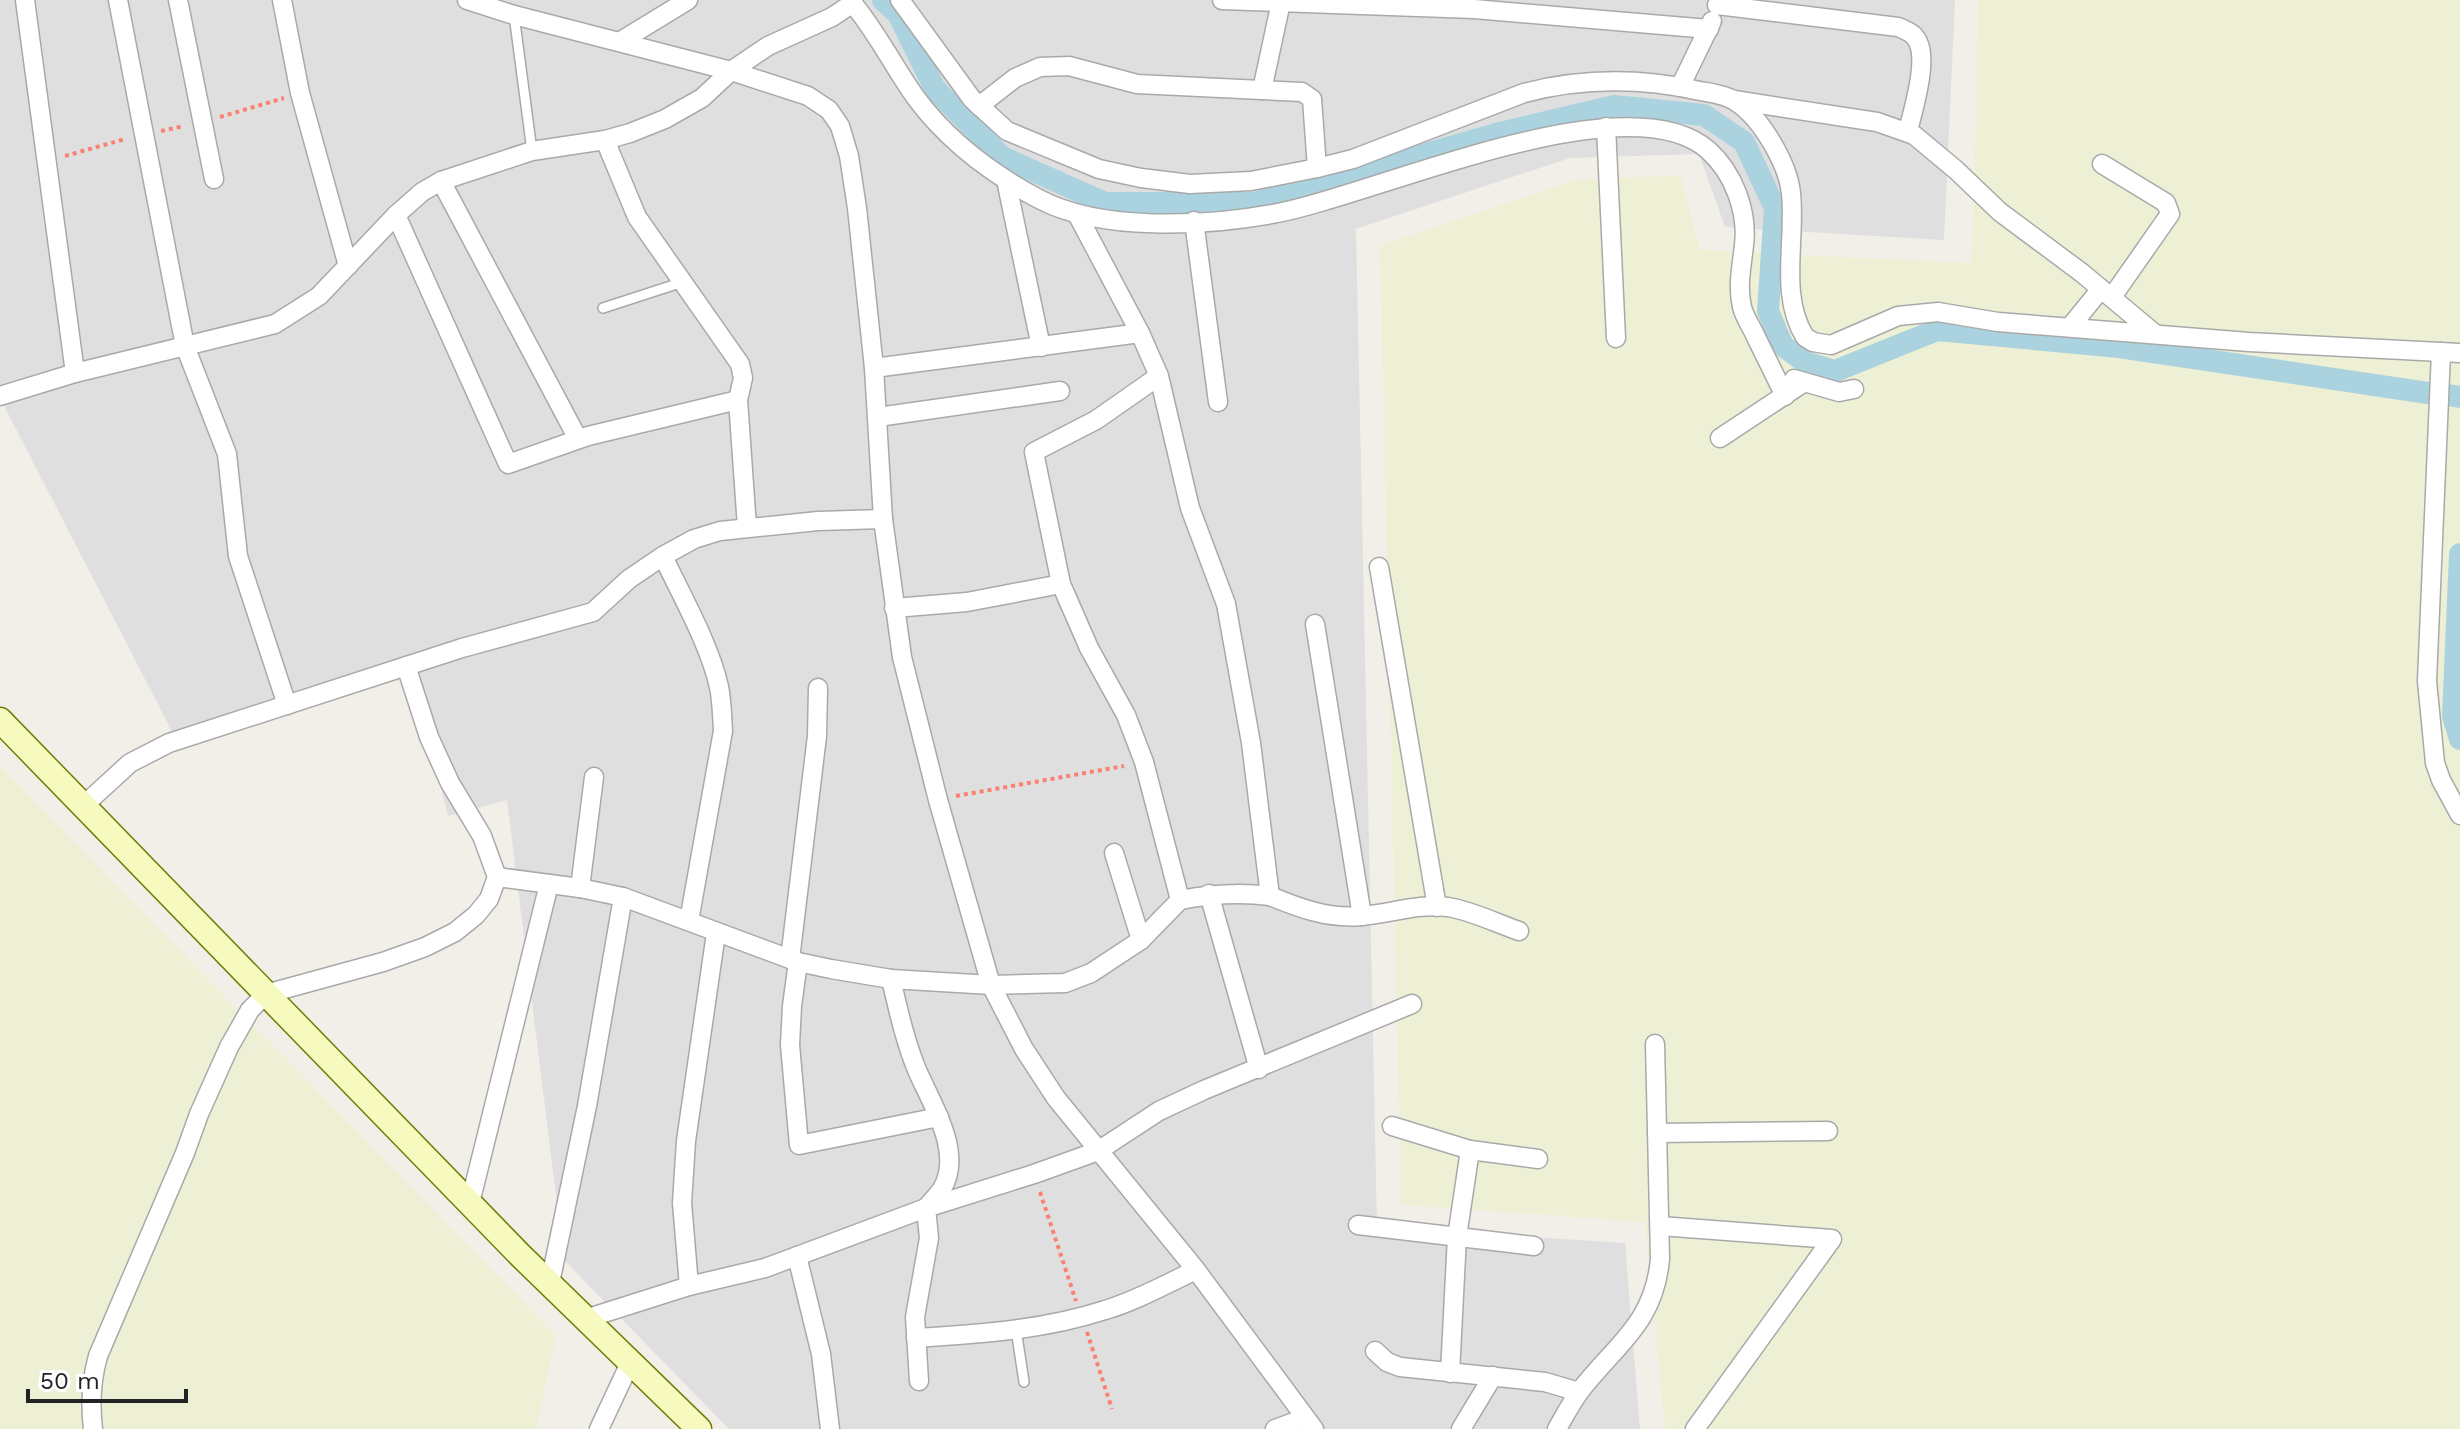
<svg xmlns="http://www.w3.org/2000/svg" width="2460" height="1429" viewBox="0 0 2460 1429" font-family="'Work Sans',sans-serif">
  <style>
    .residential { fill: #e0dfdf }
    .farmland { fill: #eef0d5 }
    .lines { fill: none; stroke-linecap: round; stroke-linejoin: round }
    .canal { stroke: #aad3df; stroke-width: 22 }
    .lane-casing { stroke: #a9a9a9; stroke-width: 12 }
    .street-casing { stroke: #a9a9a9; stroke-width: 21 }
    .secondary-casing { stroke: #707d05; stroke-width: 27 }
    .path { stroke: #fa8072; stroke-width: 4; stroke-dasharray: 4 4; stroke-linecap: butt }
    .lane { stroke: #fff; stroke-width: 9 }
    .street { stroke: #fff; stroke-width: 18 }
    .secondary { stroke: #f7fabf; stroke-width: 24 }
  </style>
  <rect width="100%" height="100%" fill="#f2efe9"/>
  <!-- residential -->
  <path class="residential" d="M0,0H1955L1944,240L1725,227L1699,154L1570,158L1356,229L1377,1227L1625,1243L1640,1429H729L564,1260L507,800L448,816L411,665L180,747L0,398Z"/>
  <!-- farmland -->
  <g class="farmland">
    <path d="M1978,0H2460V1429H1665L1645,1222L1401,1205L1380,246L1575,180L1680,175L1700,250L1972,263Z"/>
    <path d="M0,766L556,1335L536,1429H0Z"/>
  </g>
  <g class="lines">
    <!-- canal -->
    <g class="canal">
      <path d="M883,0L898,14L935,89L1002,157L1105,203H1254L1496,134L1614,106L1704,115L1744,142L1775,208L1768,311L1783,346L1805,362L1835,371L1937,330L2119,347L2428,393"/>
      <path d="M2447,395L2460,397"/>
      <path d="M2460,554L2453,716L2460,739"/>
    </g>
    <!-- lane casing -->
    <g class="lane-casing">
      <g id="lane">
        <path d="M514,15L532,151"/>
        <path d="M603,308L683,282"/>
        <path d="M1016,1329L1024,1382"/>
      </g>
    </g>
    <!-- street casing -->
    <g class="street-casing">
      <g id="street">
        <path d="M25,0L75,373"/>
        <path d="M118,0L185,346L227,454L238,556L287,705"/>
        <path d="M178,0L214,179"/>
        <path d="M282,0L300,93L348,266"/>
        <path d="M467,0L514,15L731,71L808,96L829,110L840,126L849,156L857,208L874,368L883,519L902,657L938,800L991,985L1024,1049L1056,1098L1196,1270L1314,1429"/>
        <path d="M850,0C876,30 893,66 916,98C948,141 992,174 1039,199C1101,232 1205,226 1272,214C1371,197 1626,78 1708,150C1734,173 1748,212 1744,245C1742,265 1737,286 1742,307C1744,316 1751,326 1755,335C1765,355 1775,376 1785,396"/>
        <path d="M900,0L972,99L1007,131L1099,169L1141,178L1190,184L1251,181L1317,168L1353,159L1524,93C1581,78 1642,78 1700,91C1711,93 1726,95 1735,101C1761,117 1788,164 1791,193C1796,241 1779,295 1805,337L1813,342L1831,345L1898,316L1938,312L1998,322L2249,342L2460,353"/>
        <path d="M1222,0L1474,9L1709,29"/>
        <path d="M1717,5L1898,27C1907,31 1914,33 1918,42C1928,62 1913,110 1908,131"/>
        <path d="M621,41L688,0"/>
        <path d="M1680,87L1712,21"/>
        <path d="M1262,90L1281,2"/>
        <path d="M1734,100L1877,122L1914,135L1956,170L2000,212L2082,273L2155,334"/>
        <path d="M979,106L1015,78L1040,67L1069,66L1137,84L1302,92L1312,99L1317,168"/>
        <path d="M1606,127L1616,338"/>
        <path d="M605,140L637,217L740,364L743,378L738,400L747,527"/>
        <path d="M2102,164L2166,203L2170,214L2112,297"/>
        <path d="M1006,180L1041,347"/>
        <path d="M441,181L578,439"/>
        <path d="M1077,214L1140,333L1159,376L1190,508L1226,604L1251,743L1270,896C1239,892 1211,894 1180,900L1144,762L1126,715L1089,648L1061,584L1034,452L1096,420L1159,376"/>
        <path d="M396,215L508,464L588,436L738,400"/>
        <path d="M1194,221L1218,402"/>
        <path d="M2070,327L2101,289"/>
        <path d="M2441,352L2427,681L2435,763L2441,780L2460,815"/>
        <path d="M874,368L1140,333"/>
        <path d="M1794,379L1839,392L1854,389"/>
        <path d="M0,396L75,373L275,324L319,296L396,215L422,192L441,181L532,151L605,140L630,133L665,119L702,98L731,71L768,46L832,17L853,3"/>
        <path d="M878,417L1060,391"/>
        <path d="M1720,438L1803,383"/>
        <path d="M663,556C681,595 710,645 719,687C722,701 722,716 723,731L689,921"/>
        <path d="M1379,567L1437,907"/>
        <path d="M894,608L967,602L1061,584"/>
        <path d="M1315,624L1362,916"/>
        <path d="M83,806L130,763L169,743L462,648L593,612L629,579L663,556L694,539L720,531L818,521L883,519"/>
        <path d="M1114,853L1141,940"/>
        <path d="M497,877L580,888L623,897L798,962L831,969L891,979L991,985L1065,983L1091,973L1141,940L1180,900"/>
        <path d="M580,888L594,777"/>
        <path d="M1209,894L1259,1069"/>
        <path d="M1270,896C1299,908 1328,919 1361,916C1390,914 1418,903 1448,907C1472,911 1496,923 1519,931"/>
        <path d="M790,959L817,736L818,688"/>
        <path d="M798,962L792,1006L790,1045L799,1145L939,1117"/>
        <path d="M891,979C898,1009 905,1041 917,1070C931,1103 964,1152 942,1189C938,1195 931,1202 926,1208L929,1238L915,1317L919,1381"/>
        <path d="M1392,1126L1470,1150L1538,1159"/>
        <path d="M1657,1133L1828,1131"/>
        <path d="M470,1203L549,884"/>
        <path d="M1358,1225L1534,1246"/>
        <path d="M1660,1226L1832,1239L1695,1429"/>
        <path d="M797,1256L821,1354L830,1429"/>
        <path d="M550,1283L587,1106L623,897"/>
        <path d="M689,1286L682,1203L686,1141L716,933"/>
        <path d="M585,1319L689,1286L765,1268L926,1208L1034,1174L1098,1151L1159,1111L1204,1090L1412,1004"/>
        <path d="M916,1338C979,1334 1044,1330 1105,1310C1136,1301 1166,1284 1196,1270"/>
        <path d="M1375,1351L1387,1362L1400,1367L1545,1382L1579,1392"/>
        <path d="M1450,1373L1457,1237L1470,1150"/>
        <path d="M93,1429C90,1404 91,1381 98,1356L185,1153L199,1114L229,1047L250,1010L266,994L383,962L425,947L455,932L476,915L489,899L497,877L482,836L450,783L429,737L406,666"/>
        <path d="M599,1429L630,1363"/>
        <path d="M1275,1429L1305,1418"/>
        <path d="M1461,1429L1493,1376"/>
        <path d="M1557,1429C1564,1417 1571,1403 1580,1391C1616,1344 1654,1324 1660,1259L1655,1044"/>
      </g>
    </g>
    <!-- secondary casing -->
    <g class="secondary-casing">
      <path id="secondary" d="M0,720L520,1255L699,1429"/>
    </g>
    <!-- path -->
    <g class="path">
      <path d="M220,117L284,98"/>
      <path d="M161,131L184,126"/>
      <path d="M65,156L125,139"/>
      <path d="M956,796L1124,766"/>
      <path d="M1040,1192L1076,1301"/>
      <path d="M1087,1332L1112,1409"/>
    </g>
    <!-- lane -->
    <use href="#lane" class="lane"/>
    <!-- street -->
    <use href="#street" class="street"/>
    <!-- secondary -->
    <use href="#secondary" class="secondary"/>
  </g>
  <!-- scale -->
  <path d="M28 1389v12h158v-12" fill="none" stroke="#222222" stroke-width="4"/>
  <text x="40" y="1389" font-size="24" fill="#222222" stroke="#ffffff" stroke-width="6" paint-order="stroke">50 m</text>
</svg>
